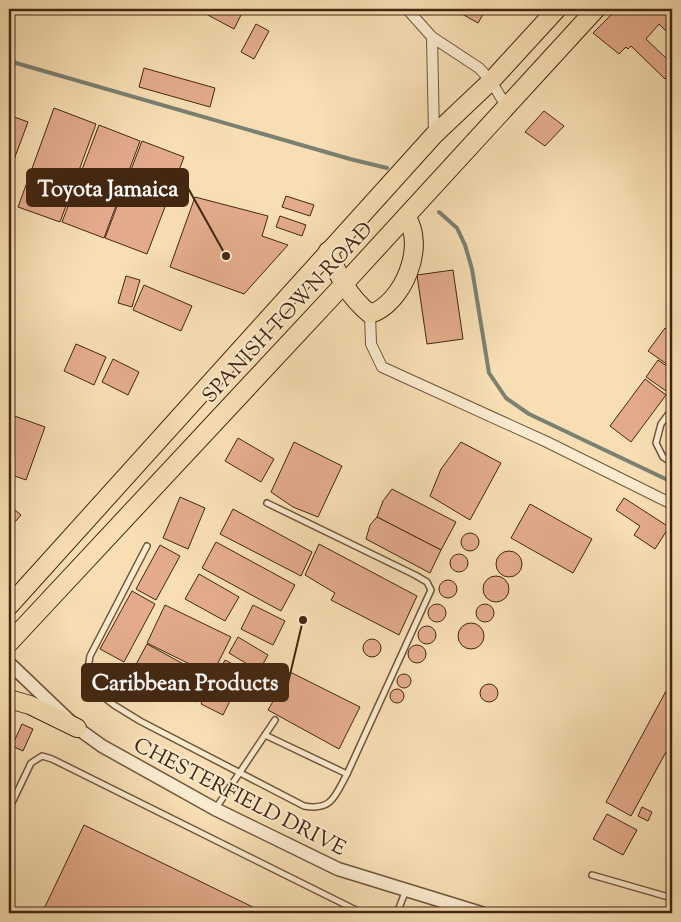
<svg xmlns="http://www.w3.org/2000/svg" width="681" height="922" viewBox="0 0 681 922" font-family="'Sorts Mill Goudy',serif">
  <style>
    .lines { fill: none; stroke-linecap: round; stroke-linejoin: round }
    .stream { stroke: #7a8072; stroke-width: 4 }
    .building { fill: #e3ab8b; stroke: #432711 }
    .service-casing { stroke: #70553a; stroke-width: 8 }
    .minor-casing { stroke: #70553a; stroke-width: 12 }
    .tertiary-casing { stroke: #70553a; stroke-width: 15 }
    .trunk-casing { stroke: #432711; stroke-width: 20 }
    .service { stroke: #faeace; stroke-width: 5 }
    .minor { stroke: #faeace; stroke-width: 10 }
    .tertiary { stroke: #faeace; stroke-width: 12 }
    .trunk { stroke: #f7deb3; stroke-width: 18 }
    .labels { text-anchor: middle; stroke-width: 4; stroke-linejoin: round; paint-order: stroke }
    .street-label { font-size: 21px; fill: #432711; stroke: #faeace }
    .leader { fill: none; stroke: #432711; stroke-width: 2 }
    .callout-dot { fill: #432711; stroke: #faeace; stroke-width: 2 }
    .callout { fill: #432711; stroke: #432711; stroke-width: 2 }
    .callout-label { font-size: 22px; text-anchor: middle; font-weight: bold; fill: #fff }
  </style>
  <rect width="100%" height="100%" fill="#f7deb3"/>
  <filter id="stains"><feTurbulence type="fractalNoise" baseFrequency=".004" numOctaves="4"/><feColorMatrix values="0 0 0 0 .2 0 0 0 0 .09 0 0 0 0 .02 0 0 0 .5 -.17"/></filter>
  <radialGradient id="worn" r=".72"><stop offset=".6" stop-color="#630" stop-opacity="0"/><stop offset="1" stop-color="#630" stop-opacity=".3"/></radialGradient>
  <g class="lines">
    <!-- stream -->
    <g class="stream">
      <path d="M9,61L350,159L387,168"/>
      <path d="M439,212L457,228L465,245L472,269L489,373L506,398L529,414L672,482"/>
    </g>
  </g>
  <!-- building -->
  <g class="building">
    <path d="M208,9H244L234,29L206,14Z"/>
    <path d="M453,9H486L478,23Z"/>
    <path d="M617,9H662L672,19V37L659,24L646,39L668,60L672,56V72L665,79L631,46L628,49L626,47L619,54L593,33Z"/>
    <path d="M256,24L269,31L254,59L241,52Z"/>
    <path d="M144,68L215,88L210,107L139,87Z"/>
    <path d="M54,108L96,124L60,222L18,207Z"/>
    <path d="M544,111L564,126L545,146L525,132Z"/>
    <path d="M9,115L28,122L9,173Z"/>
    <path d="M99,125L140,141L104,238L62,222Z"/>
    <path d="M142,141L184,157L147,254L105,238Z"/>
    <path d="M286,196L314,205L310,216L282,207Z"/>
    <path d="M195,197L268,216L262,236L288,245L244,294L170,267Z"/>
    <path d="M280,216L306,225L302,236L276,227Z"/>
    <path d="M453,270L463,339L427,344L417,275Z"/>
    <path d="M126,276L140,280L132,307L118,303Z"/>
    <path d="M144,285L192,306L181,331L133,310Z"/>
    <path d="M665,328L672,334V359L668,365L648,351Z"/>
    <path d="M76,344L106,357L94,385L64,371Z"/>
    <path d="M113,359L139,372L128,395L102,382Z"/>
    <path d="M658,360L668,367L672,361V389L669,393L646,377Z"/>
    <path d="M645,379L666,395L631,442L610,426Z"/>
    <path d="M9,414L45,427L26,480L9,474Z"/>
    <path d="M238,438L274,459L261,482L225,461Z"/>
    <path d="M294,442L342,466L318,517L293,507L271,492Z"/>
    <path d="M461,442L501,463L470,520L430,496L441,469Z"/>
    <path d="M392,489L456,522L441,550L377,517L383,501Z"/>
    <path d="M180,497L205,508L188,549L163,538Z"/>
    <path d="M624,498L669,527L655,549L634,535L640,526L616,510Z"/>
    <path d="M530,504L592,539L573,573L511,538Z"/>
    <path d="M9,505L21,515L9,529Z"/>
    <path d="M233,509L312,552L301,576L220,534Z"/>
    <path d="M377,517L441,550L430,573L366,539L370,525Z"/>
    <circle cx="470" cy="542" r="9"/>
    <path d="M216,542L295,585L281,611L202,568Z"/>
    <path d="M319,544L417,596L399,635L331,600L335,593L305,575Z"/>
    <path d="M160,545L180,556L156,600L136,589Z"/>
    <circle cx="509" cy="564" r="13"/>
    <circle cx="459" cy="563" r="9"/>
    <path d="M199,574L239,597L225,621L185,599Z"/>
    <circle cx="496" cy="589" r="13"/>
    <circle cx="448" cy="589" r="9"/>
    <path d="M132,591L155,604L124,662L100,649Z"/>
    <circle cx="485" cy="613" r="9"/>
    <circle cx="437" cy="613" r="9"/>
    <path d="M165,605L231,637L212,675L147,643Z"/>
    <path d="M253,605L285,621L273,645L241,629Z"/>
    <circle cx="471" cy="636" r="13"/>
    <circle cx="427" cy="635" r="9"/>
    <path d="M238,637L268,655L259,671L229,653Z"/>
    <circle cx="372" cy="648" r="9"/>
    <path d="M147,644L209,678L197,702L134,668Z"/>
    <circle cx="417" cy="654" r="9"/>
    <path d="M225,660L254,675L247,688L218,673Z"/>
    <path d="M290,672L360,707L339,749L268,710Z"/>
    <circle cx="404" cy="681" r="7"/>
    <path d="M672,680V741L631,816L606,802Z"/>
    <path d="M213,681L235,691L223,715L201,704Z"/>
    <circle cx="489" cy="693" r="9"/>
    <circle cx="397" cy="696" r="7"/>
    <path d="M22,724L33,729L23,751L12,746Z"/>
    <path d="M642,807L652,812L648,821L638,816Z"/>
    <path d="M607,814L637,830L623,855L593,839Z"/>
    <path d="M84,825L185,874L265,913H42Z"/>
  </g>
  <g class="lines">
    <!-- service casing -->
    <g class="service-casing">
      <g id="service">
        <path d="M672,409L661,424L656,443L663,457L672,463"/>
        <path d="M147,546L90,656L88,668L92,688L114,705L140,721L304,806C332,811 335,796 347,774L431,590L427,582L415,575L267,503"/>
        <path d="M265,735L347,774"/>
        <path d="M216,808L275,720"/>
        <path d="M9,809L31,763L42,756L52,759L362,913"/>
        <path d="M592,875L672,898"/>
        <path d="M397,913L406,890"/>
      </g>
    </g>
    <!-- minor casing -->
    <g class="minor-casing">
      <g id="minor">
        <path d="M407,9L432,37L479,68L491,81L506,106"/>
        <path d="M432,37L434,135"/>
        <path d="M370,314L371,344L382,367L547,442L672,504"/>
      </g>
    </g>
    <!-- tertiary casing -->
    <g class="tertiary-casing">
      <path id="tertiary" d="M9,663L77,728L102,746L215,809L338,869L481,913"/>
    </g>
    <!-- trunk casing -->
    <g class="trunk-casing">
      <g id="trunk">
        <path d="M328,251C339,277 348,296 370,314C403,304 427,245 406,217"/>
        <path d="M9,606L434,135L491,81L557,9"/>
        <path d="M9,643L343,285L596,9"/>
        <path d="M9,699L30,705L77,728"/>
      </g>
    </g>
    <!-- service -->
    <use href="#service" class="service"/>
    <!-- minor -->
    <use href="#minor" class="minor"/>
    <!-- tertiary -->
    <use href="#tertiary" class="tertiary"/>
    <!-- trunk -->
    <use href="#trunk" class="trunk"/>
  </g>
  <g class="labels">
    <!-- street labels -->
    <g class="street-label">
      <text transform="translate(287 312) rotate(-47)" y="7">SPANISH TOWN ROAD</text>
      <text transform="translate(240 796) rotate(27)" y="7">CHESTERFIELD DRIVE</text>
    </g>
  </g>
  <!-- callouts -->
  <path class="leader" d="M226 256L188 188M303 620L288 683"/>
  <g class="callout-dot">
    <circle cx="226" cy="256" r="5"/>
    <circle cx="303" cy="620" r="5"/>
  </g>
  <g class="callout">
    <rect x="27" y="169" width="161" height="37" rx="5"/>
    <rect x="82" y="664" width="206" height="37" rx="5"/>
  </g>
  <g class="callout-label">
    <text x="108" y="196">Toyota Jamaica</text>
    <text x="185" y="690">Caribbean Products</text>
  </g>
  <!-- margin -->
  <rect width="681" height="922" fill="none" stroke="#f7deb3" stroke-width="30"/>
  <rect x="10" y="10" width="661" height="902" fill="none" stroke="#432711" stroke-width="2.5"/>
  <rect x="15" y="15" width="651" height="892" fill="none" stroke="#432711"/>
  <rect width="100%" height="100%" filter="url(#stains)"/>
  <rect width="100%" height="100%" fill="url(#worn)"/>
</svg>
